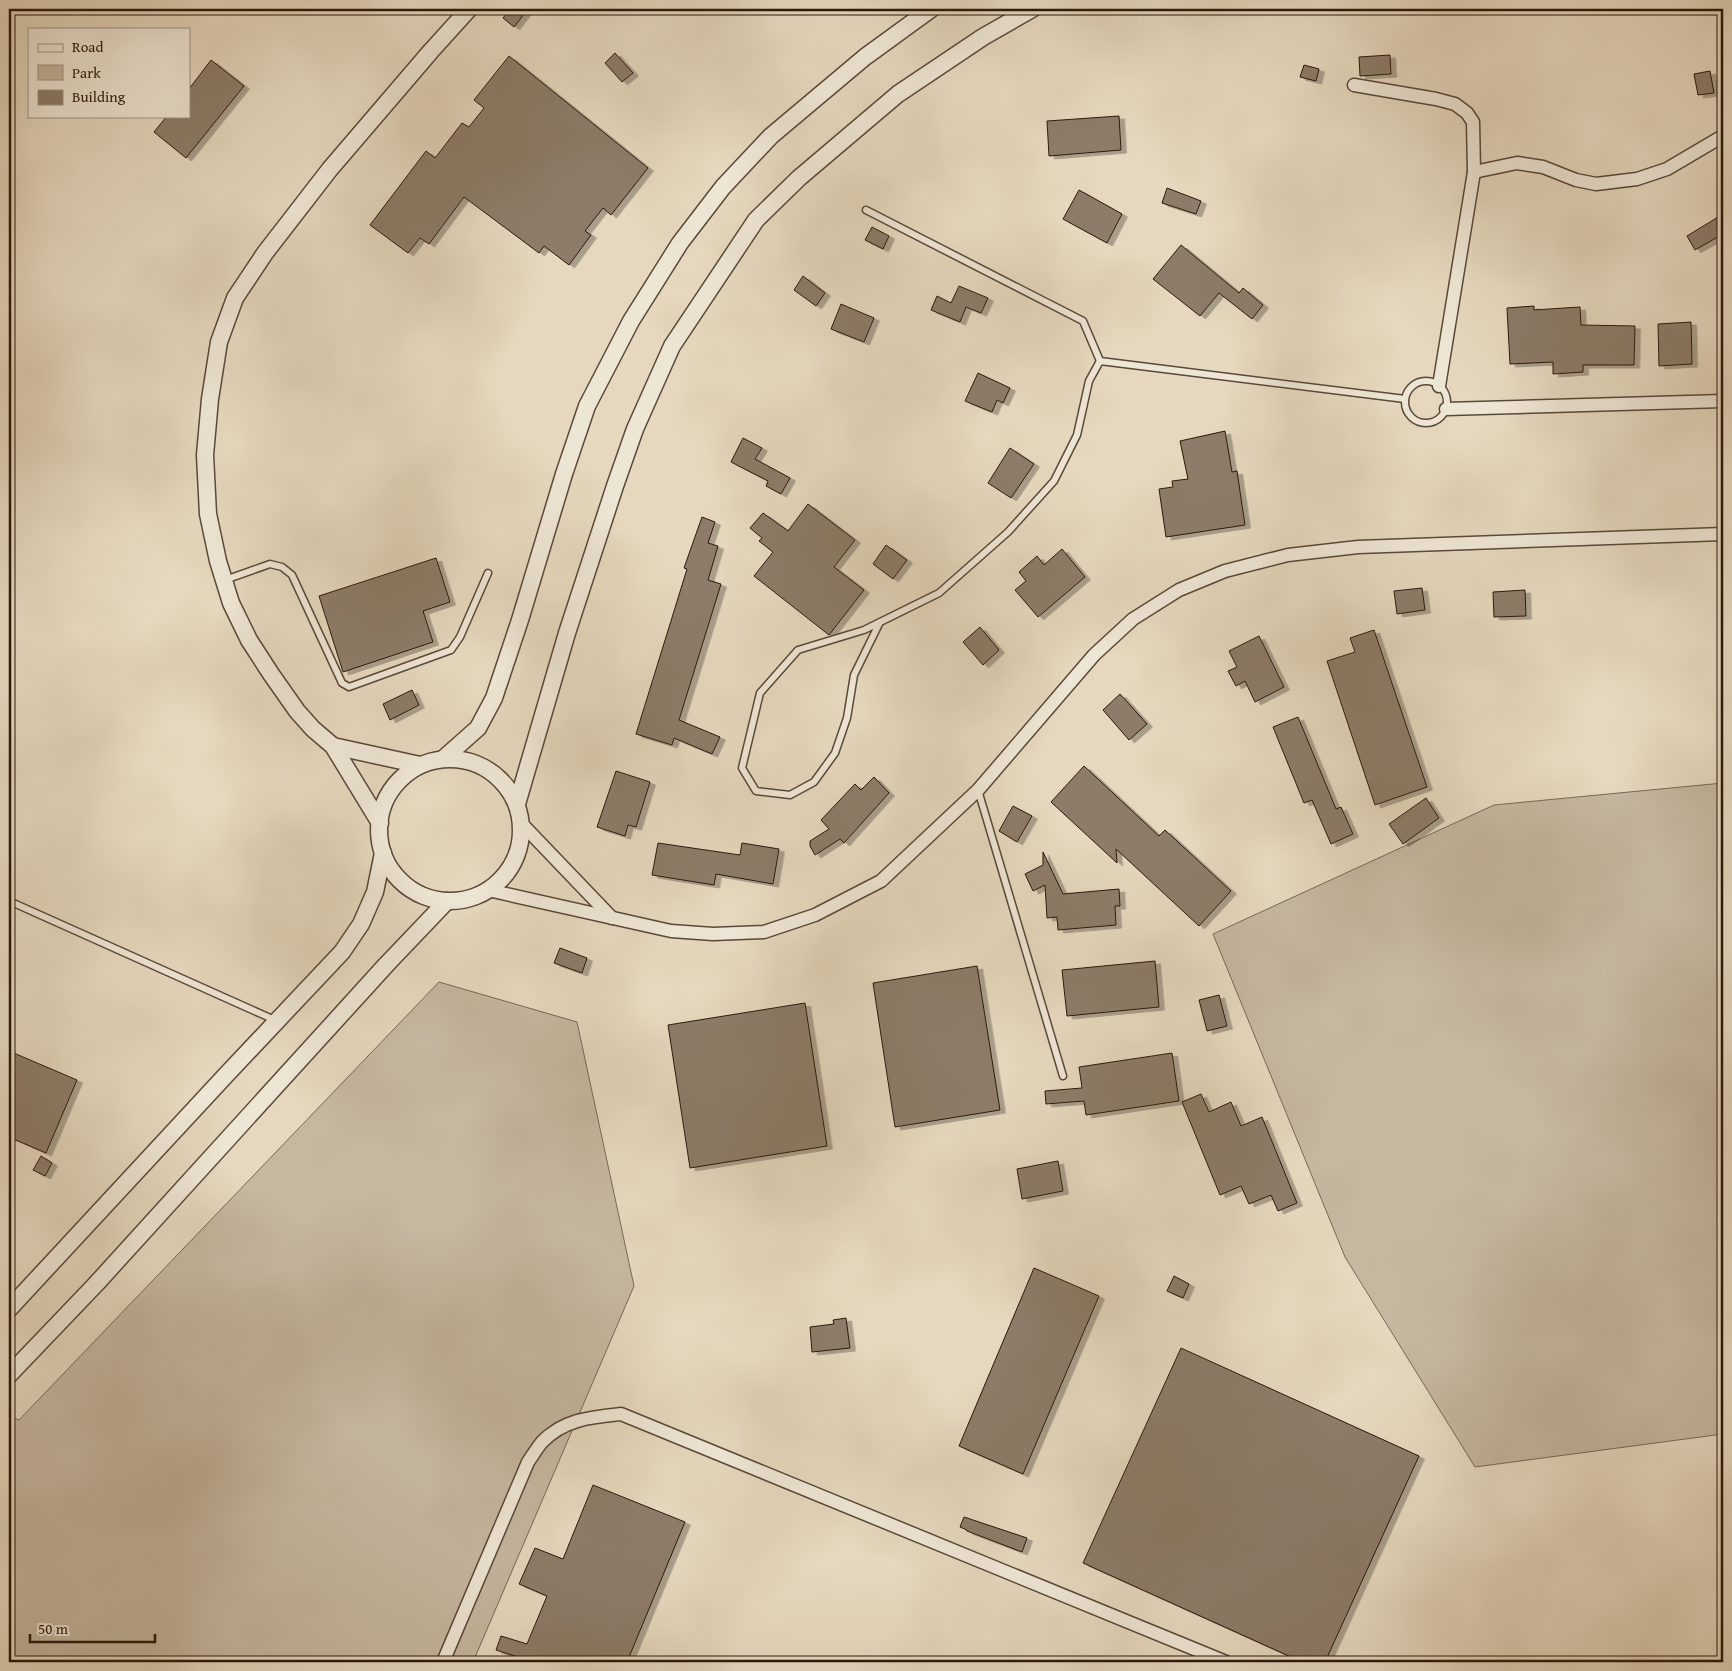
<svg xmlns="http://www.w3.org/2000/svg" width="1732" height="1671" viewBox="0 0 1732 1671" font-family="'Gentium Book Plus',serif">
  <style>
    .green { fill: #c5b7a0; stroke: #786856 }
    .building { fill: #8c7c69; stroke: #2b180d; filter: url(#shadow) }
    .lines { fill: none; stroke-linecap: round; stroke-linejoin: round }
    .service-casing { stroke: #5a4839; stroke-width: 9 }
    .minor-casing { stroke: #5a4839; stroke-width: 15 }
    .tertiary-casing { stroke: #5a4839; stroke-width: 19 }
    .service { stroke: #eee6d5; stroke-width: 6 }
    .minor { stroke: #eee6d5; stroke-width: 12 }
    .tertiary { stroke: #eee6d5; stroke-width: 16 }
  </style>
  <defs>
    <filter id="shadow"><feDropShadow dx="5.5" dy="3" stdDeviation="0" flood-color="#0004"/></filter>
  </defs>
  <rect width="100%" height="100%" fill="#e5d8be"/>
  <filter id="stains"><feTurbulence type="fractalNoise" baseFrequency=".004" numOctaves="4"/><feColorMatrix values="0 0 0 0 .2 0 0 0 0 .09 0 0 0 0 .02 0 0 0 .5 -.17"/></filter>
  <radialGradient id="worn" r=".72"><stop offset=".6" stop-color="#630" stop-opacity="0"/><stop offset="1" stop-color="#630" stop-opacity=".3"/></radialGradient>
  <!-- green -->
  <g class="green">
    <path d="M1723,783V1434L1475,1467L1345,1257L1213,934L1494,805Z"/>
    <path d="M439,982L577,1022L634,1286L473,1662H9V1416L19,1420Z"/>
  </g>
  <!-- building -->
  <g class="building">
    <path d="M510,9H528L514,27L503,18Z"/>
    <path d="M615,53L633,73L622,82L605,63Z"/>
    <path d="M1390,55L1391,74L1360,76L1359,57Z"/>
    <path d="M509,56L648,168L611,215L603,208L585,231L591,235L569,265L544,246L539,253L464,197L429,244L420,238L408,253L370,225L426,151L435,158L462,123L469,127L484,108L474,100Z"/>
    <path d="M211,60L244,86L186,158L154,132L167,116H189V89Z"/>
    <path d="M1304,65L1319,69L1316,81L1300,77Z"/>
    <path d="M1710,71L1714,93L1698,95L1694,74Z"/>
    <path d="M1119,116L1121,150L1049,156L1047,121Z"/>
    <path d="M1167,188L1201,201L1196,214L1162,203Z"/>
    <path d="M1079,190L1122,214L1107,243L1063,219Z"/>
    <path d="M1723,214V234L1695,250L1687,236Z"/>
    <path d="M872,227L889,236L883,249L865,240Z"/>
    <path d="M1181,245L1239,293L1243,288L1263,305L1252,319L1219,293L1200,316L1153,279Z"/>
    <path d="M803,276L825,293L816,306L794,290Z"/>
    <path d="M959,286L988,298L981,313L966,307L960,322L931,310L937,296L951,303Z"/>
    <path d="M841,304L874,318L864,342L831,329Z"/>
    <path d="M1534,306V310L1580,307L1581,325L1635,326L1634,365H1583V372L1553,374V362L1510,364L1507,308Z"/>
    <path d="M1691,322L1692,364L1659,366L1658,324Z"/>
    <path d="M978,373L1010,388L1003,403L997,400L992,412L965,401Z"/>
    <path d="M1225,431L1232,472L1237,471L1245,525L1166,537L1159,489L1173,487L1172,481L1188,479L1180,441Z"/>
    <path d="M743,438L762,448L755,459L790,478L781,494L766,486L768,481L731,462Z"/>
    <path d="M1010,448L1034,464L1011,498L988,483Z"/>
    <path d="M808,504L855,540L834,567L864,590L829,635L754,576L773,552L759,541L762,538L750,528L763,513L788,531Z"/>
    <path d="M702,517L715,522L708,543L718,546L708,580L721,584L679,720L720,737L712,754L674,738L672,745L636,734L687,569L684,568Z"/>
    <path d="M886,545L907,560L893,579L873,564Z"/>
    <path d="M1062,549L1085,577L1038,617L1015,590L1026,581L1019,572L1037,556L1044,565Z"/>
    <path d="M436,558L450,602L423,611L433,642L343,672L319,596Z"/>
    <path d="M1422,588L1425,610L1397,614L1394,591Z"/>
    <path d="M1525,590L1526,616L1494,617L1493,592Z"/>
    <path d="M980,627L999,650L983,665L963,642Z"/>
    <path d="M1374,630L1427,787L1375,805L1327,661L1355,652L1350,638Z"/>
    <path d="M1259,636L1284,687L1255,702L1245,681L1236,686L1228,671L1237,667L1229,651Z"/>
    <path d="M412,690L419,705L390,720L383,704Z"/>
    <path d="M1120,694L1147,724L1129,740L1103,710Z"/>
    <path d="M1298,717L1336,809L1341,807L1353,834L1331,844L1312,800L1304,803L1273,727Z"/>
    <path d="M1084,766L1159,836L1165,830L1231,891L1199,926L1116,849L1117,863L1051,802Z"/>
    <path d="M616,771L650,782L636,827L628,825L625,836L597,827Z"/>
    <path d="M874,777L889,793L844,843L840,839L815,855L810,846V841L829,829L821,820L855,784L861,790Z"/>
    <path d="M1426,798L1439,818L1403,844L1389,824Z"/>
    <path d="M1013,806L1032,816L1017,842L999,831Z"/>
    <path d="M658,843L740,855L742,843L779,849L773,884L716,874L714,885L652,875Z"/>
    <path d="M1043,852L1063,894L1119,889L1120,906H1115L1116,925L1058,930L1057,917L1047,918L1045,885L1033,891L1025,874L1043,865Z"/>
    <path d="M560,948L587,958L582,973L554,963Z"/>
    <path d="M1155,961L1159,1007L1067,1016L1062,970Z"/>
    <path d="M977,966L1000,1110L895,1127L873,983Z"/>
    <path d="M1219,995L1227,1026L1207,1031L1199,1000Z"/>
    <path d="M805,1003L827,1146L690,1168L668,1025Z"/>
    <path d="M9,1051L77,1080L46,1153L9,1137Z"/>
    <path d="M1172,1053L1179,1101L1086,1115L1084,1101L1046,1104L1045,1091L1082,1088L1079,1067Z"/>
    <path d="M1201,1094L1209,1112L1231,1102L1241,1126L1262,1117L1297,1203L1278,1211L1271,1195L1249,1204L1241,1186L1220,1195L1182,1102Z"/>
    <path d="M41,1156L52,1163L45,1176L33,1170Z"/>
    <path d="M1058,1161L1063,1191L1022,1199L1017,1169Z"/>
    <path d="M1034,1268L1099,1296L1023,1474L959,1446Z"/>
    <path d="M1174,1276L1189,1284L1183,1298L1167,1291Z"/>
    <path d="M846,1318L850,1348L812,1352L810,1327L834,1324L833,1320Z"/>
    <path d="M1181,1348L1419,1456L1325,1662H1302L1083,1563Z"/>
    <path d="M593,1485L685,1522L627,1662H520L521,1658L496,1650L501,1636L527,1644L547,1596L519,1584L535,1548L563,1559Z"/>
    <path d="M964,1517L1027,1538L1022,1552L967,1531V1530L960,1527Z"/>
  </g>
  <g class="lines">
    <!-- service casing -->
    <g class="service-casing">
      <g id="service">
        <path d="M866,210L1083,321L1100,361"/>
        <circle cx="1426" cy="402" r="21"/>
        <path d="M225,580L270,564L282,567L292,575L342,683L349,687L451,650L460,637L488,573"/>
        <path d="M880,622L854,675L847,718L835,753L814,782L790,795L756,791L742,768L760,693L798,650L864,630L939,593L1008,532L1054,481L1077,435L1089,381L1100,361L1405,399"/>
        <path d="M978,790L1063,1076"/>
        <path d="M9,901L277,1021"/>
      </g>
    </g>
    <!-- minor casing -->
    <g class="minor-casing">
      <g id="minor">
        <path d="M1354,85L1436,99L1455,104L1467,113L1473,122L1474,172L1439,386"/>
        <path d="M1474,172L1517,163L1543,167L1576,180L1596,184L1637,179L1667,169L1723,136"/>
        <path d="M1446,409L1723,401"/>
        <path d="M521,823L612,918"/>
        <path d="M488,890L671,931L713,934L764,932L815,915L881,881L978,790L1094,655L1133,619L1179,590L1225,571L1288,555L1358,547L1723,534"/>
        <path d="M443,1662L528,1462C533,1455 537,1448 542,1442C564,1419 592,1417 621,1414L1226,1662"/>
      </g>
    </g>
    <!-- tertiary casing -->
    <g class="tertiary-casing">
      <g id="tertiary">
        <path d="M333,746L420,765"/>
        <path d="M443,759L478,728L494,698L520,620L564,474L587,406L631,321L680,243L723,187L771,136L865,57L931,9"/>
        <circle cx="450" cy="830" r="71"/>
        <path d="M517,804L567,633L615,486L635,429L672,346L756,220L799,178L898,94L983,37L1032,9"/>
        <path d="M380,823L333,746L313,729L297,711L271,674L249,640L231,603L218,561L208,514L205,455L210,399L219,342L235,298L265,253L330,169L431,51L469,9"/>
        <path d="M9,1309L226,1075L342,952L361,924L375,892L383,853"/>
        <path d="M9,1375L96,1284L386,965L447,901"/>
      </g>
    </g>
    <!-- service -->
    <use href="#service" class="service"/>
    <!-- minor -->
    <use href="#minor" class="minor"/>
    <!-- tertiary -->
    <use href="#tertiary" class="tertiary"/>
  </g>
  <!-- margin -->
  <rect width="1732" height="1671" fill="none" stroke="#e5d8be" stroke-width="30"/>
  <rect x="10" y="10" width="1712" height="1651" fill="none" stroke="#2b180d" stroke-width="2.5"/>
  <rect x="15" y="15" width="1702" height="1641" fill="none" stroke="#2b180d"/>
  <!-- legend -->
  <rect x="28" y="28" width="162" height="90" fill="#eee6d5" stroke="#a09485"/>
  <rect x="38" y="44" width="25" height="8" fill="#eee6d5" stroke="#a09485"/>
  <text x="72" y="52" font-size="15" fill="#2b180d">Road</text>
  <rect x="38" y="65" width="25" height="15" fill="#c5b7a0" stroke="#a09485"/>
  <text x="72" y="78" font-size="15" fill="#2b180d">Park</text>
  <rect x="38" y="90" width="25" height="15" fill="#8c7c69" stroke="#a09485"/>
  <text x="72" y="102" font-size="15" fill="#2b180d">Building</text>
  <!-- scale -->
  <path d="M30 1634v8h125v-8" fill="none" stroke="#2b180d" stroke-width="2.5"/>
  <text x="38" y="1634" font-size="15" fill="#2b180d" stroke="#eee6d5" stroke-width="4" paint-order="stroke">50 m</text>
  <rect width="100%" height="100%" filter="url(#stains)"/>
  <rect width="100%" height="100%" fill="url(#worn)"/>
</svg>
